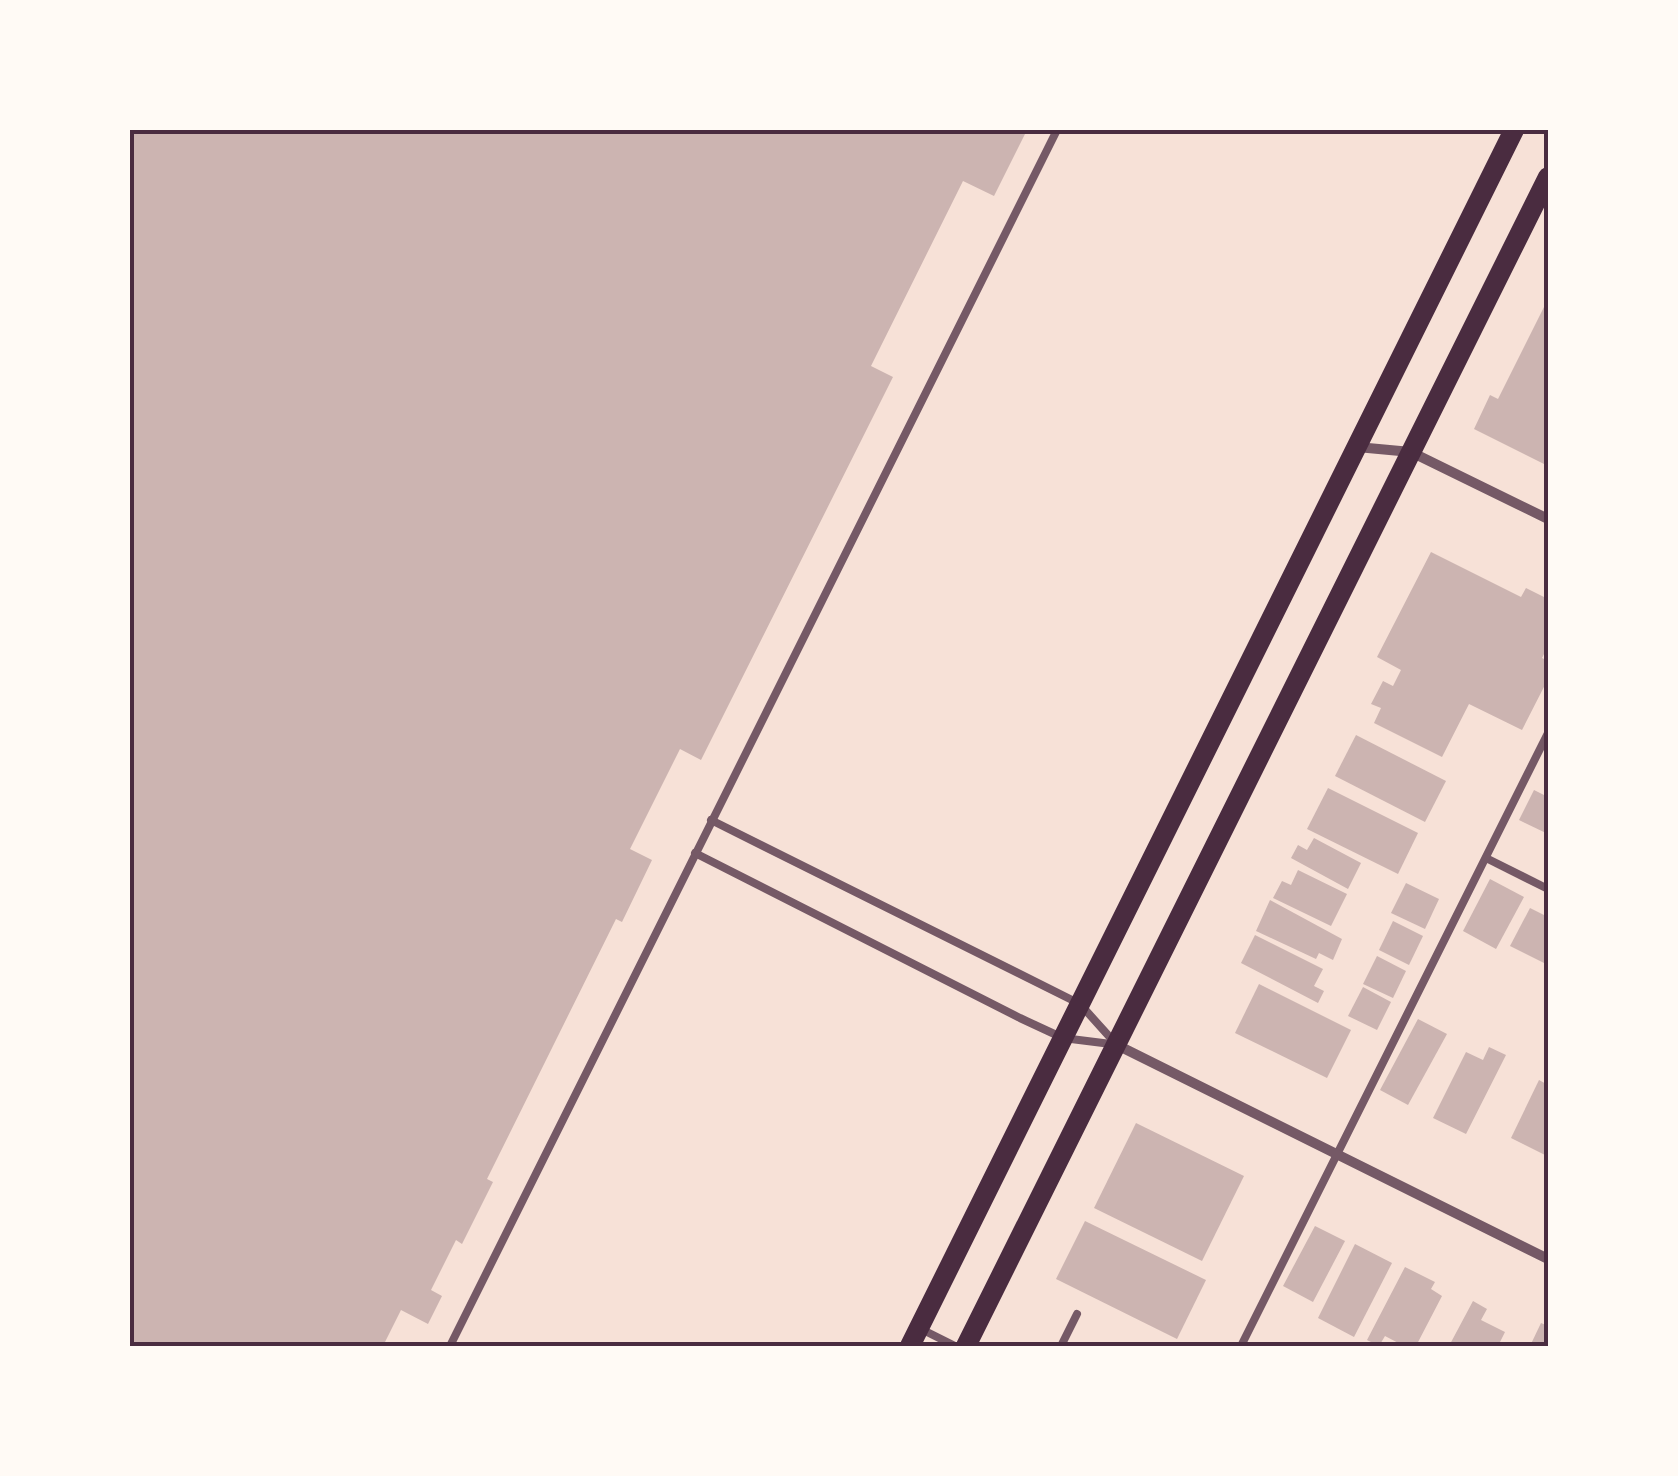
<svg xmlns="http://www.w3.org/2000/svg" width="1678" height="1476" viewBox="0 0 1678 1476" font-family="Cabin,sans-serif">
  <style>
    .building { fill: #ccb4b1 }
    .lines { fill: none; stroke-linecap: round; stroke-linejoin: round }
    .service { stroke: #755966; stroke-width: 8 }
    .minor { stroke: #755966; stroke-width: 10 }
    .secondary { stroke: #4a2c40; stroke-width: 20 }
    .neatline { fill: none; stroke: #4a2c40; stroke-width: 4 }
  </style>
  <rect width="100%" height="100%" fill="#f7e1d7"/>
  <!-- building -->
  <g class="building">
    <path d="M130,130H1027L994,196L963,181L871,366L893,377L701,760L680,749L630,849L652,860L622,922L616,919L487,1179L493,1182L462,1244L456,1240L431,1290L442,1296L428,1324L401,1310L383,1346H130Z"/>
    <path d="M1548,299V466L1474,429L1490,395L1498,399Z"/>
    <path d="M1431,552L1521,597L1526,588L1548,599V646L1542,658L1548,661V679L1522,730L1469,704L1442,757L1374,723L1381,708L1371,704L1383,681L1393,686L1401,670L1377,657Z"/>
    <path d="M1356,735L1446,781L1425,822L1335,776Z"/>
    <path d="M1328,788L1418,833L1398,874L1307,829Z"/>
    <path d="M1534,790L1548,797V834L1519,820Z"/>
    <path d="M1314,838L1361,863L1348,889L1291,858L1298,845L1307,850Z"/>
    <path d="M1298,870L1347,894L1331,926L1273,898L1282,881L1291,885Z"/>
    <path d="M1490,879L1524,897L1496,949L1463,931Z"/>
    <path d="M1406,883L1439,899L1425,929L1391,913Z"/>
    <path d="M1270,900L1342,939L1333,960L1319,953L1316,959L1256,931Z"/>
    <path d="M1530,908L1548,917V965L1510,946Z"/>
    <path d="M1393,921L1423,936L1409,965L1379,950Z"/>
    <path d="M1255,935L1323,969L1314,986L1324,991L1318,1003L1241,963Z"/>
    <path d="M1377,956L1406,971L1393,998L1363,984Z"/>
    <path d="M1259,984L1351,1030L1327,1078L1235,1033Z"/>
    <path d="M1363,987L1391,1002L1377,1030L1348,1016Z"/>
    <path d="M1418,1019L1447,1034L1408,1105L1380,1090Z"/>
    <path d="M1489,1047L1506,1055L1466,1134L1433,1118L1466,1052L1483,1060Z"/>
    <path d="M1539,1080L1548,1085L1547,1156L1511,1138Z"/>
    <path d="M1136,1123L1244,1176L1202,1261L1094,1208Z"/>
    <path d="M1085,1221L1206,1280L1177,1339L1056,1279Z"/>
    <path d="M1315,1226L1345,1241L1313,1302L1283,1286Z"/>
    <path d="M1355,1244L1392,1263L1354,1337L1318,1318Z"/>
    <path d="M1405,1267L1435,1282L1431,1289L1442,1296L1416,1346H1404L1385,1336L1379,1346L1367,1340Z"/>
    <path d="M1473,1301L1487,1309L1481,1320L1505,1332L1498,1346H1449Z"/>
    <path d="M1541,1323L1548,1326V1346H1530Z"/>
  </g>
  <g class="lines">
    <!-- service -->
    <g class="service">
      <path d="M711,820L1080,1004L1116,1044"/>
      <path d="M695,853L1020,1018L1063,1038L1111,1044"/>
      <path d="M1486,858L1548,889"/>
      <path d="M923,1330L955,1346"/>
      <path d="M450,1346L1057,130"/>
      <path d="M1061,1346L1077,1314"/>
      <path d="M1241,1346L1548,733"/>
    </g>
    <!-- minor -->
    <g class="minor">
      <path d="M1357,447L1411,452L1548,519"/>
      <path d="M1117,1045L1548,1259"/>
    </g>
    <!-- secondary -->
    <g class="secondary">
      <path d="M910,1346L1514,130"/>
      <path d="M966,1346L1548,177"/>
    </g>
  </g>
  <!-- border -->
  <rect width="1678" height="1476" fill="none" stroke="#fffaf5" stroke-width="265"/>
  <rect x="132" y="132" width="1414" height="1212" class="neatline"/>
</svg>
